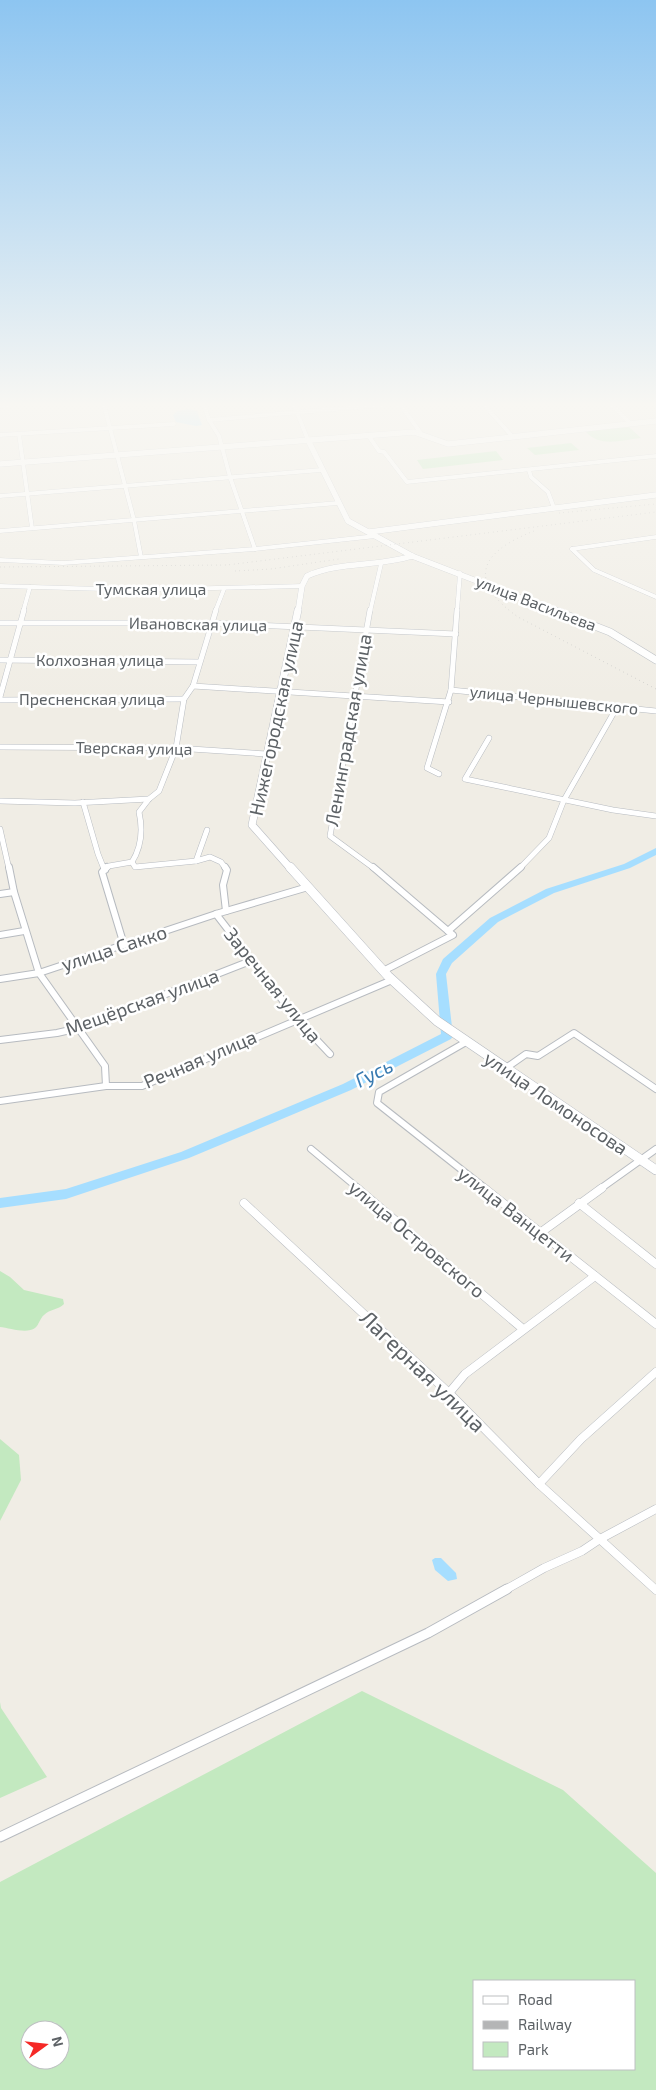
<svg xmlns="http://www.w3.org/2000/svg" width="656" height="2090" viewBox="0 0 656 2090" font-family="'Exo 2',sans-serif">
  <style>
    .green { fill: #c3e9c0; fill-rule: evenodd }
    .water { fill: #a6deff }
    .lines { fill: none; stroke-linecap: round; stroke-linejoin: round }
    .river { fill: #a6deff; fill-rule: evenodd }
    .minor-far4-casing { stroke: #b7bbc0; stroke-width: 4.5 }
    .minor-far3-casing { stroke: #b7bbc0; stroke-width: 6 }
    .minor-far2-casing { stroke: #b7bbc0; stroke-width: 8 }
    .minor-far1-casing { stroke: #b7bbc0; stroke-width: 9 }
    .minor-casing { stroke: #b7bbc0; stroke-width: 11 }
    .tertiary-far1-casing { stroke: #b7bbc0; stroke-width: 6 }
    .tertiary-casing { stroke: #b7bbc0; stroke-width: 8 }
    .secondary-far2-casing { stroke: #b8bcc2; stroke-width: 6 }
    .secondary-far1-casing { stroke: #b8bcc2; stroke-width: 8 }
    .secondary-casing { stroke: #b8bcc2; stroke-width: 10 }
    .minor-far4 { stroke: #fff; stroke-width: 4 }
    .minor-far3 { stroke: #fff; stroke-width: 5 }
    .minor-far2 { stroke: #fff; stroke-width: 6 }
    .minor-far1 { stroke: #fff; stroke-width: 8 }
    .minor { stroke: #fff; stroke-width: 9 }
    .tertiary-far1 { stroke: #fff; stroke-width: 5.5 }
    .tertiary { stroke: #fff; stroke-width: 7 }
    .secondary-far2 { stroke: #fff; stroke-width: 5.5 }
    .secondary-far1 { stroke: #fff; stroke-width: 7 }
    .secondary { stroke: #fff; stroke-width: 9 }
    .rail { stroke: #b4b5b6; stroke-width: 1; stroke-dasharray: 0.5 4; stroke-linecap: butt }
    .labels { text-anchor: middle; stroke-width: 5; stroke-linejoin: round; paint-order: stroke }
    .far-street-label { font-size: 16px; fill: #5d6266; stroke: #fff }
    .street-label { font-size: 19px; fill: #5d6266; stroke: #fff }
    .water-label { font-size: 20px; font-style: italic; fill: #387ab0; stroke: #fff }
    .near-street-label { font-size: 22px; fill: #5d6266; stroke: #fff }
  </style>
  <rect width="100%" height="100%" fill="#f0ede5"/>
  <!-- green -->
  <g class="green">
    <path d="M629,427L641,438C621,440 600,448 585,431Z"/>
    <path d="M571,443L579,450L535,455L527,448Z"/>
    <path d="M496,451L503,460L423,469L417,460Z"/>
    <path d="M0,1271L10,1277L24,1290L63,1299L64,1304C58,1310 50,1309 44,1315C40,1318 39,1325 35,1328C27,1334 9,1328 0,1327Z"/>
    <path d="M0,1439L19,1455L21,1480L0,1521Z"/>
    <path d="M362,1691L563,1790L656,1873V2090H0V1882ZM475,1981H635V2069H475ZM30,2030H60V2060H30Z"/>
    <path d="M0,1702L1,1708L47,1777L0,1798Z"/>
  </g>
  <!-- water -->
  <g class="water">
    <path d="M189,409L197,411L202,425L196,426L176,422L173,415L177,411Z"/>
    <path d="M435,1558H441L456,1573L457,1579L448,1581L435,1570L432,1560Z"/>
  </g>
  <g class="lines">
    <!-- river -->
    <path class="river" d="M656,848V855L630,868L554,893L498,922L452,963L446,974L453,1036L451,1039L351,1090L189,1158L66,1199L0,1208V1198L66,1189L181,1152L343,1084L441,1034L436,974L443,959L490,918L546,889L624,864Z"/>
    <!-- minor-far4 casing -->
    <g class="minor-far4-casing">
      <g id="minor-far4">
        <path d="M104,405L134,520L141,557"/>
        <path d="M204,405L209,420L219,436L230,477L255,549"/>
        <path d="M294,405L308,440"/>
        <path d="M398,405L402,407L420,432"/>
        <path d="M484,405L512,436"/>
        <path d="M612,405L631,424"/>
        <path d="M0,406L9,405"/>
        <path d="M209,420L382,405"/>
        <path d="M19,434L32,528"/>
        <path d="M0,435L174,424"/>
        <path d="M368,435L379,451L384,452L407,482L656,456"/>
        <path d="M529,470L531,477L548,492L554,508"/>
        <path d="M0,496L321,470"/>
        <path d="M0,531L338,503"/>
        <path d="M572,549L594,570L656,597"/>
        <path d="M572,549L656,537"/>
        <path d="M0,560L63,563L255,549L376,536"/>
        <path d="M0,586L136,590L302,586"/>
        <path d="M23,612L30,587"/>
        <path d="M215,612L224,589"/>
        <path d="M370,612L381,564"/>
        <path d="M457,612L460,573"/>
      </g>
    </g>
    <!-- minor-far3 casing -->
    <g class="minor-far3-casing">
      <g id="minor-far3">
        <path d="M370,610L330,836L375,869"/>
        <path d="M0,623H211L456,634"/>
        <path d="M0,660L199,662"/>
        <path d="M193,686L449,702"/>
        <path d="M451,690L656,711"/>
        <path d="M0,697L24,610"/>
        <path d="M0,700L184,699"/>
        <path d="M489,738L465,779L613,810L656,816"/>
        <path d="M0,747L176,748L267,754"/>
        <path d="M439,774L427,768L451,690L457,610"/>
        <path d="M0,801L75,803L149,799"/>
        <path d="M83,802L98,854L104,869"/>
        <path d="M0,829L9,869"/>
        <path d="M196,861L207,830"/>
        <path d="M132,862L135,867L196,861L210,857L221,862L226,869"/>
        <path d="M106,869L109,866L132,862C142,846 143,830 139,812L149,799L159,791L176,748L184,699L193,686L216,610"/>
        <path d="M519,869L549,838L564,800L617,707"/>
      </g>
    </g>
    <!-- minor-far2 casing -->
    <g class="minor-far2-casing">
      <g id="minor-far2">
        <path d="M9,867L14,892L39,973L105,1066L106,1086"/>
        <path d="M104,867L105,870"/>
        <path d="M107,867L102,872L124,945"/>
        <path d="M225,867L227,870L223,885L226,911"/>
        <path d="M373,867L448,931"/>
        <path d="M0,894L14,892"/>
        <path d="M216,914L297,1019L330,1054"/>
        <path d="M0,935L24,931"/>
        <path d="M383,971L453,935L448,931L521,867"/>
        <path d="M0,979L39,973L216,914L308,887"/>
        <path d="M0,1040L57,1033L79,1028L253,960"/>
        <path d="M466,1042L379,1092L377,1103L486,1189"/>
        <path d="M506,1068L526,1054L538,1056L574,1033L656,1089"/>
        <path d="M0,1101L106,1086H142L392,980"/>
        <path d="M311,1149L359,1189"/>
        <path d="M600,1189L656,1149"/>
      </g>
    </g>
    <!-- minor-far1 casing -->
    <g class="minor-far1-casing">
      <g id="minor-far1">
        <path d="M357,1188L523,1329"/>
        <path d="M484,1188L656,1324"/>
        <path d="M244,1203L449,1393L539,1484L656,1590"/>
        <path d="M579,1203L656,1264"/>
        <path d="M540,1233L602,1188"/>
        <path d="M449,1393L465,1374L595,1276"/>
        <path d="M539,1484L581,1439L656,1372"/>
        <path d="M505,1590L544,1568L582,1551L600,1539L656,1509"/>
      </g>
    </g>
    <!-- minor casing -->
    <g class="minor-casing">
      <path id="minor" d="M0,1837L428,1633L507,1589"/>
    </g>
    <!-- tertiary-far1 casing -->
    <g class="tertiary-far1-casing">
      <g id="tertiary-far1">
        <path d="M369,532L656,495"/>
        <path d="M412,556L557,612"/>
      </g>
    </g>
    <!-- tertiary casing -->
    <g class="tertiary-casing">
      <path id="tertiary" d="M554,610L610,632L656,660"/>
    </g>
    <!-- secondary-far2 casing -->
    <g class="secondary-far2-casing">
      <g id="secondary-far2">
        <path d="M308,440L348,521L412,556"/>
        <path d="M0,464L414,432L448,444L656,421"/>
        <path d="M298,612L302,586L307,576C340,561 378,567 412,556"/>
      </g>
    </g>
    <!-- secondary-far1 casing -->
    <g class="secondary-far1-casing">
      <path id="secondary-far1" d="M291,869L252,825L298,610"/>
    </g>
    <!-- secondary casing -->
    <g class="secondary-casing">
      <path id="secondary" d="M290,867L388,976L437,1021L656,1170"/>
    </g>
    <!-- minor-far4 -->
    <use href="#minor-far4" class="minor-far4"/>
    <!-- minor-far3 -->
    <use href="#minor-far3" class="minor-far3"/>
    <!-- minor-far2 -->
    <use href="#minor-far2" class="minor-far2"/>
    <!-- minor-far1 -->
    <use href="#minor-far1" class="minor-far1"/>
    <!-- minor -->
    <use href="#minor" class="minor"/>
    <!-- tertiary-far1 -->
    <use href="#tertiary-far1" class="tertiary-far1"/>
    <!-- tertiary -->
    <use href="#tertiary" class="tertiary"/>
    <!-- secondary-far2 -->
    <use href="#secondary-far2" class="secondary-far2"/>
    <!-- secondary-far1 -->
    <use href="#secondary-far1" class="secondary-far1"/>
    <!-- secondary -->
    <use href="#secondary" class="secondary"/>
    <!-- rail -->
    <g class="rail">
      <path d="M559,513L656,504"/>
      <path d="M534,531C480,552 466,580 518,617L656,689"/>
      <path d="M0,567L227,565L656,512"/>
      <path d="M235,571L271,569L339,559"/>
    </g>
  </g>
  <!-- sky -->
  <linearGradient id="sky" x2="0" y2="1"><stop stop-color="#8dc5f1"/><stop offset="0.58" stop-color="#f8f7f3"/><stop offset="1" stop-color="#f8f7f3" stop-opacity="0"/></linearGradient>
  <rect width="656" height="698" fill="url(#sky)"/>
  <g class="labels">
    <!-- far-street labels -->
    <g class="far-street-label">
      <text x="151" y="595">Тумская улица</text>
      <text transform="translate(536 603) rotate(21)" y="6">улица Васильева</text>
      <text transform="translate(198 624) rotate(1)" y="6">Ивановская улица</text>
      <text x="100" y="666">Колхозная улица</text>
      <text x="92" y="705">Пресненская улица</text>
      <text transform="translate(554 700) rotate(6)" y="6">улица Чернышевского</text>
      <text transform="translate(134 748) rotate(1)" y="6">Тверская улица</text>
    </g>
    <!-- street labels -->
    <g class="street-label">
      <text transform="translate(276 718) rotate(-78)" y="7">Нижегородская улица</text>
      <text transform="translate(348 730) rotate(-80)" y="7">Ленинградская улица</text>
      <text transform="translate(114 948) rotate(-18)" y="7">улица Сакко</text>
      <text transform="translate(273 985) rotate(51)" y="7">Заречная улица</text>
      <text transform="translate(142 1002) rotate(-20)" y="7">Мещёрская улица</text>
      <text transform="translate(200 1059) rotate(-23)" y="7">Речная улица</text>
      <text transform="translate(556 1103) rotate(34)" y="7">улица Ломоносова</text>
      <text transform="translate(516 1214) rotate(38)" y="7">улица Ванцетти</text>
      <text transform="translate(417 1239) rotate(40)" y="7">улица Островского</text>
    </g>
    <!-- water labels -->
    <g class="water-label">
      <text transform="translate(374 1073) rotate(-27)" y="7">Гусь</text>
    </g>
    <!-- near-street labels -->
    <g class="near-street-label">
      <text transform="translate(423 1371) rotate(44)" y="8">Лагерная улица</text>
    </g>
  </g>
  <!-- legend -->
  <rect x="473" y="1980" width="162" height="90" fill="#ffffff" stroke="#bec0c2"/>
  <rect x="483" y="1996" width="25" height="8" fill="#ffffff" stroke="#bec0c2"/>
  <text x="518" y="2005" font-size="15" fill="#5d6266">Road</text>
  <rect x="483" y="2021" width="25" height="8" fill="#b4b5b6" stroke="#bec0c2"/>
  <text x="518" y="2030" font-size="15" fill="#5d6266">Railway</text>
  <rect x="483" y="2042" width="25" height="15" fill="#c3e9c0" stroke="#bec0c2"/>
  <text x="518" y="2055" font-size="15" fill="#5d6266">Park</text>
  <!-- north arrow -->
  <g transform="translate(45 2045) rotate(75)"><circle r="24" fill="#ffffff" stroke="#bec0c2"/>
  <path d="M0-4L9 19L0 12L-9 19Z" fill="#f52926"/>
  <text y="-8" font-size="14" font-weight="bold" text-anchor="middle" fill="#5d6266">N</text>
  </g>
</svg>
